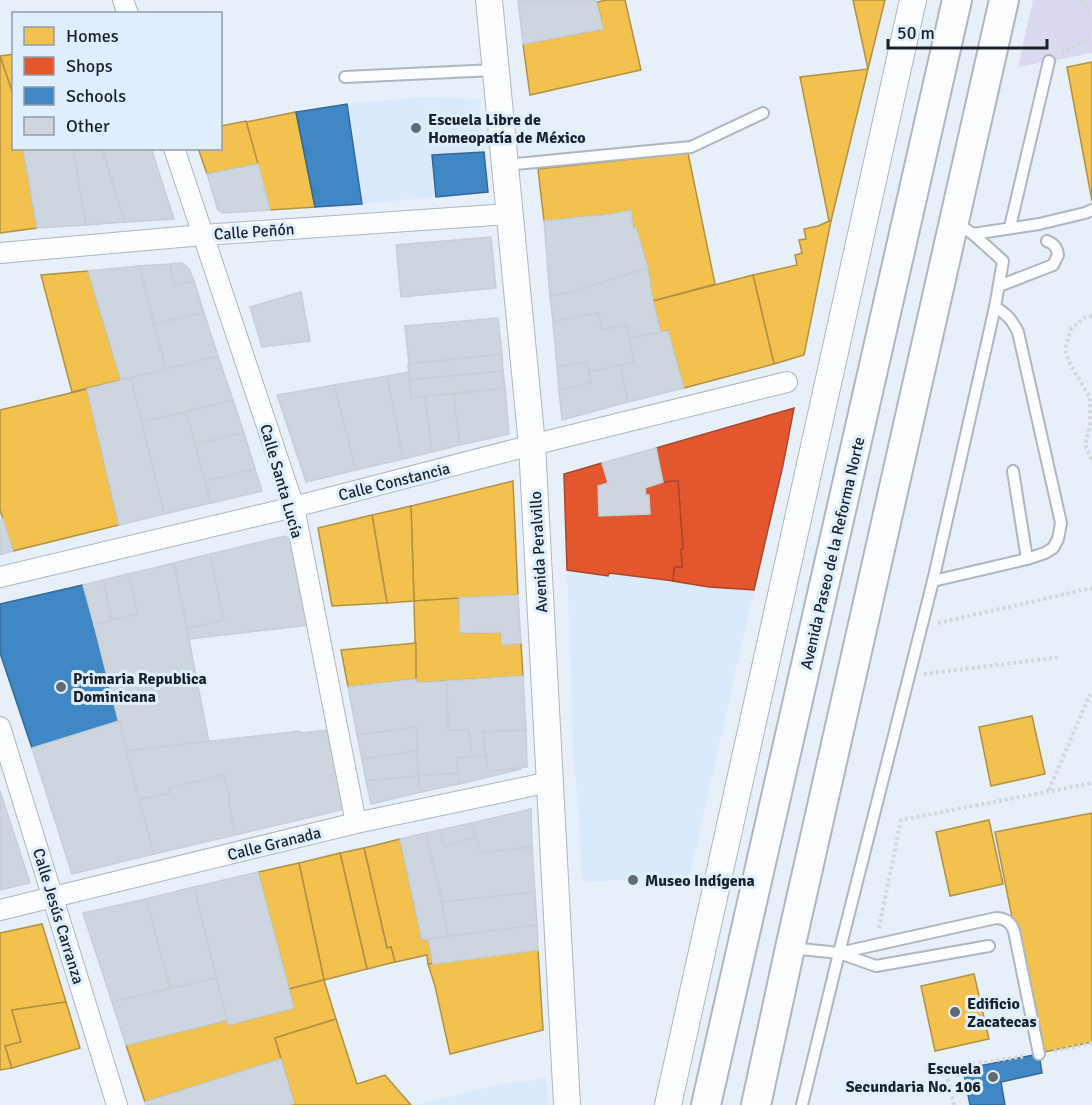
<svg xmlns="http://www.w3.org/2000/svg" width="1092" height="1105" viewBox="0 0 1092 1105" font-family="Signika,sans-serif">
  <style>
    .built { fill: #d9eafc }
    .green { fill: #dad9ef }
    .homes { fill: #f2c14e; stroke: #b19144; stroke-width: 1.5 }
    .shops { fill: #e4572e; stroke: #a7472d; stroke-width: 1.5 }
    .schools { fill: #3f88c5; stroke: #346997; stroke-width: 1.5 }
    .building { fill: #cdd6de; stroke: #c5d0d6; stroke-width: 1.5 }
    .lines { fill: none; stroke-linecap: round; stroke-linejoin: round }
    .service-casing { stroke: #aeb6bf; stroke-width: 14 }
    .minor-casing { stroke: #aeb6bf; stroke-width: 22 }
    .tertiary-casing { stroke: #aeb6bf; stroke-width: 28 }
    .secondary-casing { stroke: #aeb6bf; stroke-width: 32 }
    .path { stroke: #d4d7da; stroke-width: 4; stroke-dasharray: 3 3; stroke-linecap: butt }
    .service { stroke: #fbfdfe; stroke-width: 10 }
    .minor { stroke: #fbfdfe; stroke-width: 20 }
    .tertiary { stroke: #fbfdfe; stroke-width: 26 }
    .secondary { stroke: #fbfdfe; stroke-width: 28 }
    .poi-dot { fill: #616a73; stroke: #e0efff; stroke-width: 2 }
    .labels { text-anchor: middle; stroke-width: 6; stroke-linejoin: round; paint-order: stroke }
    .poi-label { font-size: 16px; font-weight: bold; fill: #19222b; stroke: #e0efff; text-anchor: start }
    .street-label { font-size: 16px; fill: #19222b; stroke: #e0efff }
  </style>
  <rect width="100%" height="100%" fill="#e7eff8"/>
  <!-- built -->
  <g class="built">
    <path d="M424,97L462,98L463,100L479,98L484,152L432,155L436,197L362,204L347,104Z"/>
    <path d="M567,570L608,576L609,573L709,587L754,590L690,874L642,881V879L583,882L573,742Z"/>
    <path d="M546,1078L548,1105H415L501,1084Z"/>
  </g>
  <!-- green -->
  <path class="green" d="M1033,0H1092V53L1018,67Z"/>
  <!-- homes -->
  <g class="homes">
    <path d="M607,0H625L641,70L530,95L523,44L603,29L597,2Z"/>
    <path d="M853,0H885L868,69Z"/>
    <path d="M14,54V97L0,56Z"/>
    <path d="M0,56L14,97V148H23L37,228L0,233Z"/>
    <path d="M1092,62V201L1067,67Z"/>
    <path d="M868,69L831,221H829L800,77Z"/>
    <path d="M296,112L315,207L270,210L246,122Z"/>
    <path d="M246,121L258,164L207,174L198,148H220V126Z"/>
    <path d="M688,153L715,284L653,301L648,268L636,227L633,228L631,210L613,214L544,221L538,169Z"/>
    <path d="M829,221H831L804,355L774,364L753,275L797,265L795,255L802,253L799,240L806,239L804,229L818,226Z"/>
    <path d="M88,271L121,380L72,392L41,275Z"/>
    <path d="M753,275L774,364L684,388L668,331L661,333L653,301Z"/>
    <path d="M87,389L119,525L13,551L0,510V410Z"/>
    <path d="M513,481L518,595L414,601L411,506Z"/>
    <path d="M411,506L414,601L387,603L372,515Z"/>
    <path d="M372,515L387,603L332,606L318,528Z"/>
    <path d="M459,598L460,633L501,632L502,645L521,643L523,676L416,683L414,601Z"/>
    <path d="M416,643V679L348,687L341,650Z"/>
    <path d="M1032,716L1045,774L991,786L979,727Z"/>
    <path d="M1092,813V1042L1039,1053L995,832Z"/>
    <path d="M989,820L1003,884L950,896L936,832Z"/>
    <path d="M400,839L422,940L428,939L433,964H428L427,955L395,962L391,947L387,948L364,848Z"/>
    <path d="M364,848L387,948L391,947L395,962L367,969L340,853Z"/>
    <path d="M340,853L367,969L324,980L299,863Z"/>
    <path d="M299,863L324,980L289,989L258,872Z"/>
    <path d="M42,924L66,1002L12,1010L21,1042L5,1046L12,1068L0,1070V933Z"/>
    <path d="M538,950L543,1030L450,1054L435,986L428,964Z"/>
    <path d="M974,974L989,1039L935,1051L921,986Z"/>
    <path d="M324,980L336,1019L275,1038L281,1059L145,1102L126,1045L227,1020L228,1025L294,1008L289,989Z"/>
    <path d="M66,1002L80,1048L12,1068L5,1046L21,1042L12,1010Z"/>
    <path d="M336,1019L357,1084L385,1075L411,1105H289L294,1103L275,1038Z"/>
  </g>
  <!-- shops -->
  <g class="shops">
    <path d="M794,408L783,465L754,590L709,587L673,581L674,567H682L681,549H683L678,481L663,482L656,448Z"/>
    <path d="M602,463L608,483L598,486L599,516L650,514L649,495H646L645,488L663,482L678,481L683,549H681L682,567H674L673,581L609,573L608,576L567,570L564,474Z"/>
  </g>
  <!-- schools -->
  <g class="schools">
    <path d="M347,104L362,204L315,207L296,112Z"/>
    <path d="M484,152L488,192L436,197L432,155Z"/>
    <path d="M83,585L119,721L32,748L0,653V604Z"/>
    <path d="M1039,1054L1042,1073L1001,1082L1005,1105H970L963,1069Z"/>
  </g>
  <!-- building -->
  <g class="building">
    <path d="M518,0H596L603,29L523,44Z"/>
    <path d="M23,148H73L86,225L37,228Z"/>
    <path d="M73,148H102L125,222L86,225Z"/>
    <path d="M102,148H151L174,219L125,222Z"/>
    <path d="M258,164L270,210L223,213L218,210L207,174Z"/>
    <path d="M631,210L633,228L636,227L648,268L571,292L550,296L544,221L613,214Z"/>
    <path d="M491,237L496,288L401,297L396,245Z"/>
    <path d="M182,263L189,269L194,281L174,286L170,264Z"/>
    <path d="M170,264L174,286L194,281L204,313L154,324L139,266Z"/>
    <path d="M139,266L166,369L121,380L88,271Z"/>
    <path d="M648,268L653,301L661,333L629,338L627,325L602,330L598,313L553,322L550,296L571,292Z"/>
    <path d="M301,292L310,341L262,347L250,307Z"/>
    <path d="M204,313L218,356L166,369L154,324Z"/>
    <path d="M598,313L602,330L627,325L634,362L590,372L587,362L557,367L553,322Z"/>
    <path d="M498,318L502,354L409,364L405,326Z"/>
    <path d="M668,331L684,388L628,402L620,365L634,362L629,338Z"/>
    <path d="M502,354L503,371L409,380L408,364Z"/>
    <path d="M218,356L233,400L142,422L131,378Z"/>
    <path d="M587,362L591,383L559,390L557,367Z"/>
    <path d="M620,365L628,402L562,420L559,390L591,383L590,372Z"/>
    <path d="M503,371L505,388L411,398L409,380Z"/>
    <path d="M409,372L411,398L425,396L432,452L403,459L387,376Z"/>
    <path d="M387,376L403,459L356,470L334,385Z"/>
    <path d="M131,378L164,514L119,525L87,389Z"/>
    <path d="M334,385L356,470L306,482L277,395Z"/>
    <path d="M505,388L509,434L460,445L453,394Z"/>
    <path d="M453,394L460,445L432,452L425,396Z"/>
    <path d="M233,400L244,433L195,444L186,412Z"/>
    <path d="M186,412L211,503L164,514L142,422Z"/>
    <path d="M244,433L255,469L205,481L195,444Z"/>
    <path d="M656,448L663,482L645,488L646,495H649L650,514L599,516L598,486L608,483L602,463Z"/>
    <path d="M255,469L262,491L211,503L205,481Z"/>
    <path d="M3,519L13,551L0,555V520Z"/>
    <path d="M285,536L292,541L309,625L189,639L187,628L224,620L210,554Z"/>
    <path d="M210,554L224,620L187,628L174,563Z"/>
    <path d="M174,563L209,742L126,751L94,625L138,614L128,574Z"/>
    <path d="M128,574L138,614L112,620L103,580Z"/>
    <path d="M103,580L112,620L94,625L83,585Z"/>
    <path d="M518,595L521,643L502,645L501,632L460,633L459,598Z"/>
    <path d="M523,676L526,730L483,732L485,756L472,757L469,730H448L447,681Z"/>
    <path d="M416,679V683L447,681L448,730H469L472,757L457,758L458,773L418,776L417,727L357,735L348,687Z"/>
    <path d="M119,721L154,854L72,874L32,748Z"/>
    <path d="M417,727V751L362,759L357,735Z"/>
    <path d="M329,730L345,809L235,835L228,800H230L224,775L169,788L170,793L139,800L126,751L300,731V733Z"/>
    <path d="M526,730L527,767L488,771L483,732Z"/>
    <path d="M417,751L418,776L366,781L362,759Z"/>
    <path d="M486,756L488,771L521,768V769L459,784L457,758Z"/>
    <path d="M458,773L459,784L421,792L418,776Z"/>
    <path d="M224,775L230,800H228L235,835L154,854L139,800L170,793L169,788Z"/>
    <path d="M418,776L421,792L371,804L366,781Z"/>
    <path d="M0,791L30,883L0,890Z"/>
    <path d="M531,809L532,847L481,853L472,823Z"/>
    <path d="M472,823L476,837L444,846L440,830Z"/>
    <path d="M440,830L444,846L476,837L481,853L532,847L535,892L442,902L426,833Z"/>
    <path d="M426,833L442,902L448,936L422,940L400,839Z"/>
    <path d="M258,872L294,1008L228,1025L194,887Z"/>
    <path d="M194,887L216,978L170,988L146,899Z"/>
    <path d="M535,892L537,925L448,936L442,902Z"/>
    <path d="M146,899L170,988L112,1002L83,913Z"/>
    <path d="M537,925L538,950L433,964L428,939Z"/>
    <path d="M216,978L227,1020L126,1045L112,1002Z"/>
    <path d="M281,1059L294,1103L289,1105H146L145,1102Z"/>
  </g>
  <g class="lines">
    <!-- service casing -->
    <g class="service-casing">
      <g id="service">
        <path d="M345,77L495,70"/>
        <path d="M505,165L691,147L763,113"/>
        <path d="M1010,227L1049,61"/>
        <path d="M973,234L1039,224L1085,213L1092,210"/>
        <path d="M999,286L1048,267L1053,265L1058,255C1057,247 1054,244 1047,241"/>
        <path d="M1013,471L1027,559"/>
        <path d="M933,581L1027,559L1045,553L1053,548L1058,539L1061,523L1018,332C1012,320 1007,314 995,307"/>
        <path d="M989,946L876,966L839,953L996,918C1005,918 1011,922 1014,931L1039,1054"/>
        <path d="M791,948L839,953"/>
        <path d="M802,1105L840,949L933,581L995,307L1003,261L973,234L955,222"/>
      </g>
    </g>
    <!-- minor casing -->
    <g class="minor-casing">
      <g id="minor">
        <path d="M123,0L128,14"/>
        <path d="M174,148L294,507L356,823"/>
        <path d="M0,253L203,235L509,214"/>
        <path d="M0,577L294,507L532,445L787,382"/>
        <path d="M0,727L117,1105"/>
        <path d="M0,910L356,823L550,782"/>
      </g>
    </g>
    <!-- tertiary casing -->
    <g class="tertiary-casing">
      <g id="tertiary">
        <path d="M489,0L532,445L567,1105"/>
        <path d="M668,1105L913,0"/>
      </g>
    </g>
    <!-- secondary casing -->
    <g class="secondary-casing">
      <g id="secondary">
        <path d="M706,1105L957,0"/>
        <path d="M756,1105L790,948L1004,0"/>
      </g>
    </g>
    <!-- path -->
    <g class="path">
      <path d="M1081,0L1088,10L1092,13"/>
      <path d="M1062,54L1092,35"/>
      <path d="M1092,316L1085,317L1071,329L1065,350L1070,364L1090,398V426L1085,445L1092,461"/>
      <path d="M938,623L1092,588"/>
      <path d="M924,674L1061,657"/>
      <path d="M1049,790L1090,694"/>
      <path d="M879,928L901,820L1092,783"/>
      <path d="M1054,1051L1092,1043"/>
      <path d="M954,1105L945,1068L1026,1056"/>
    </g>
    <!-- service -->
    <use href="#service" class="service"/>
    <!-- minor -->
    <use href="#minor" class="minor"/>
    <!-- tertiary -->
    <use href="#tertiary" class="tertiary"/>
    <!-- secondary -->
    <use href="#secondary" class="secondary"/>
  </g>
  <!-- markers -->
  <g class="poi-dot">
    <circle cx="416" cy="128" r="6"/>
    <circle cx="61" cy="687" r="6"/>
    <circle cx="633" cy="880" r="6"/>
    <circle cx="955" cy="1012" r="6"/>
    <circle cx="993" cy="1077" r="6"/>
  </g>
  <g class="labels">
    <!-- poi labels -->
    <g class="poi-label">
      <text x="428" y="125">Escuela Libre de<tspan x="428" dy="18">Homeopatía de México</tspan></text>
      <text x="73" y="684">Primaria Republica<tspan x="73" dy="18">Dominicana</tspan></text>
      <text x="645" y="886">Museo Indígena</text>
      <text x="967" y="1009">Edificio<tspan x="967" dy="18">Zacatecas</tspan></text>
      <text x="981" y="1074" text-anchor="end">Escuela<tspan x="981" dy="18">Secundaria No. 106</tspan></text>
    </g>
    <!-- street labels -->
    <g class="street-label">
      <text transform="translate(254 231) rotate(-4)" y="6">Calle Peñón</text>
      <text transform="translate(282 481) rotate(74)" y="6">Calle Santa Lucía</text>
      <text transform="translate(394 481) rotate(-14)" y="6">Calle Constancia</text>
      <text transform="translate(538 552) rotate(-93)" y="6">Avenida Peralvillo</text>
      <text transform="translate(832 553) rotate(-77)" y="6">Avenida Paseo de la Reforma Norte</text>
      <text transform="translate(274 843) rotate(-14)" y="6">Calle Granada</text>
      <text transform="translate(59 916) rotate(73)" y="6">Calle Jesús Carranza</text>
    </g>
  </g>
  <!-- legend -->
  <rect x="12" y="12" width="210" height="138" fill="#e0efff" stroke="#909daa" stroke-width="1.5"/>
  <rect x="24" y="27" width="30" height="18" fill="#f2c14e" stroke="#909daa" stroke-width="1.5"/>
  <text x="66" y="42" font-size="18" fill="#19222b">Homes</text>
  <rect x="24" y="57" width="30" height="18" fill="#e4572e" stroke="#909daa" stroke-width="1.5"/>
  <text x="66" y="72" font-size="18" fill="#19222b">Shops</text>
  <rect x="24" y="87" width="30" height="18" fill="#3f88c5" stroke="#909daa" stroke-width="1.5"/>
  <text x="66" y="102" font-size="18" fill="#19222b">Schools</text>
  <rect x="24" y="117" width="30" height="18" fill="#cdd6de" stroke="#909daa" stroke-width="1.5"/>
  <text x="66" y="132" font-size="18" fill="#19222b">Other</text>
  <!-- scale -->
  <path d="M888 39v9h159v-9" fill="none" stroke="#19222b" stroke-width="3"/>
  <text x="897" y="39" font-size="18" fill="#19222b" stroke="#e0efff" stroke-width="4.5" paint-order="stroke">50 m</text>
</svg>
